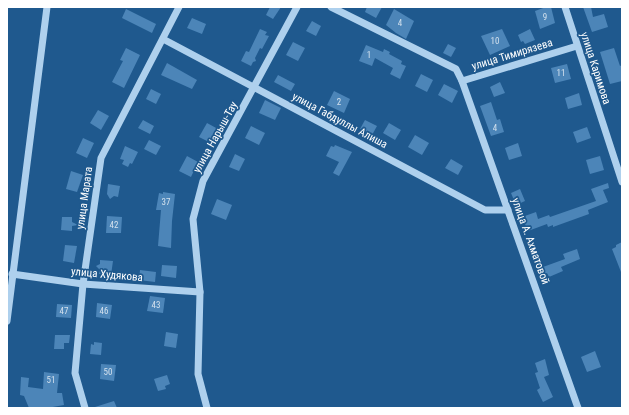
<svg xmlns="http://www.w3.org/2000/svg" width="629" height="415" viewBox="0 0 629 415" font-family="'Roboto Condensed',sans-serif">
  <style>
    .building { fill: #4c85b8 }
    .lines { fill: none; stroke-linecap: round; stroke-linejoin: round }
    .minor { stroke: #aed0ed; stroke-width: 7 }
    .labels { text-anchor: middle; stroke-width: 3.5; stroke-linejoin: round; paint-order: stroke }
    .number-label { font-size: 9px; fill: #d2e0ed }
    .street-label { font-size: 11px; fill: #fff; stroke: #1f598e }
  </style>
  <rect width="100%" height="100%" fill="#1f598e"/>
  <!-- building -->
  <g class="building">
    <path d="M270,7H281L273,19L266,15Z"/>
    <path d="M367,7H382L376,18L365,12Z"/>
    <path d="M546,7H551L555,23L540,29L535,11Z"/>
    <path d="M583,7H591L593,17L604,14L608,27L592,32Z"/>
    <path d="M126,9L156,24L152,33L122,18Z"/>
    <path d="M394,9L414,21L406,39L396,33L386,25Z"/>
    <path d="M192,18L206,24L202,34L187,28Z"/>
    <path d="M312,21L321,26L316,36L306,31Z"/>
    <path d="M260,29L267,32L265,35L269,36L262,49L260,48L255,58L256,61L253,62L251,66L241,61L246,51L249,52Z"/>
    <path d="M502,29L510,46L490,55L481,36Z"/>
    <path d="M530,29L535,40L525,44L523,41L521,42L518,35Z"/>
    <path d="M293,42L305,48L298,61L286,55Z"/>
    <path d="M448,44L456,48L451,57L443,53Z"/>
    <path d="M366,45L383,52L384,49L390,52L389,54L402,61L401,64L406,66L400,79L390,74L393,68L375,58L372,66L359,61Z"/>
    <path d="M126,48L140,55L124,88L112,82L123,61L120,60Z"/>
    <path d="M614,48L620,66L622,65V81L610,84L600,52Z"/>
    <path d="M167,63L197,80L192,89L161,75Z"/>
    <path d="M567,64L571,79L555,83L551,68Z"/>
    <path d="M421,74L433,80L427,92L415,86Z"/>
    <path d="M278,75L295,84L291,91L274,82Z"/>
    <path d="M500,82L505,93L494,97L490,87Z"/>
    <path d="M444,84L458,91L452,103L438,95Z"/>
    <path d="M151,89L161,94L156,104L146,99Z"/>
    <path d="M334,91L350,99L344,113L327,105Z"/>
    <path d="M579,93L582,105L568,109L565,98Z"/>
    <path d="M265,100L281,108L275,120L259,113Z"/>
    <path d="M491,102L497,120L500,119L504,132L491,136L480,106Z"/>
    <path d="M98,110L109,116L101,130L90,123Z"/>
    <path d="M143,120L154,126L150,134L138,128Z"/>
    <path d="M365,120L377,126L372,135L360,129Z"/>
    <path d="M207,123L218,129L211,143L199,137Z"/>
    <path d="M389,123L401,130L395,140L383,133Z"/>
    <path d="M251,126L265,133L259,145L245,138Z"/>
    <path d="M587,127L591,138L577,143L573,132Z"/>
    <path d="M415,135L429,143L422,155L408,147Z"/>
    <path d="M83,138L94,143L87,158L76,153Z"/>
    <path d="M149,140L161,146L156,155L144,149Z"/>
    <path d="M518,143L522,156L509,160L505,148Z"/>
    <path d="M335,145L352,152L339,176L333,173L339,162L326,156L331,146L334,147Z"/>
    <path d="M125,146L138,152L132,164L130,163L128,167L122,164L124,160L120,159Z"/>
    <path d="M235,154L245,159L239,171L229,167Z"/>
    <path d="M187,156L198,162L191,177L179,171Z"/>
    <path d="M600,156L604,170L590,174L586,160Z"/>
    <path d="M451,159L463,166L458,175L445,168Z"/>
    <path d="M71,171L83,175L77,192L66,189Z"/>
    <path d="M608,183L609,188L603,190L608,202L588,210L589,214L553,227V225L548,227L547,224L528,231L522,217L536,212L538,219L549,215L550,217L596,201L591,189Z"/>
    <path d="M108,184L120,186L118,197L114,196L110,199L107,194Z"/>
    <path d="M520,189L525,201L516,205L511,193Z"/>
    <path d="M163,192L175,194L172,221L171,248L158,246L161,210H156L159,193L163,194Z"/>
    <path d="M217,199L232,205L226,220L211,214Z"/>
    <path d="M107,216L122,217L121,233H106Z"/>
    <path d="M62,217H72V222L78,225L72,226V231L61,230Z"/>
    <path d="M622,242V272H621L612,249L616,247V245Z"/>
    <path d="M65,245L77,246L74,263L63,261Z"/>
    <path d="M577,249L580,259L561,267L563,271L549,277L547,273L545,274L543,267L565,259L563,254Z"/>
    <path d="M100,260L113,261L111,275L99,274L100,270L96,266L100,264Z"/>
    <path d="M162,265L177,266L176,278L161,276Z"/>
    <path d="M140,270L156,272L155,282L139,280Z"/>
    <path d="M150,296L165,298L163,313L147,311Z"/>
    <path d="M97,303L112,305L110,319L96,317Z"/>
    <path d="M57,304L72,305L71,318L56,317Z"/>
    <path d="M166,332L178,334L176,348L164,346Z"/>
    <path d="M55,335H70L69,343H64V349H54Z"/>
    <path d="M94,342L102,343L101,355L90,354L91,344L94,345Z"/>
    <path d="M595,351L601,367L587,372L581,357Z"/>
    <path d="M545,359L549,375L544,377L553,397L543,402L537,390L540,388L535,373L538,372L535,363Z"/>
    <path d="M101,364L116,365L114,381L100,379Z"/>
    <path d="M44,372L59,374L57,393H62L64,405L47,408H29L24,396L20,395L21,377L29,378L28,387L43,389Z"/>
    <path d="M167,375L170,384L165,386L166,389L158,391L154,379Z"/>
    <path d="M114,401L117,408H95V407Z"/>
  </g>
  <g class="lines">
    <!-- minor -->
    <g class="minor">
      <path d="M331,7L456,69L462,81L578,408"/>
      <path d="M565,7L622,182"/>
      <path d="M163,39L485,210H508"/>
      <path d="M462,81L577,46"/>
      <path d="M12,274L83,284L200,292"/>
      <path d="M7,321L47,7"/>
      <path d="M85,408L75,373L83,284L101,158L179,7"/>
      <path d="M207,408L198,374L200,292L193,219L203,181L297,7"/>
    </g>
  </g>
  <g class="labels">
    <!-- number labels -->
    <g class="number-label">
      <text x="545" y="20">9</text>
      <text x="400" y="26">4</text>
      <text x="495" y="44">10</text>
      <text x="369" y="58">1</text>
      <text x="561" y="76">11</text>
      <text x="339" y="105">2</text>
      <text x="495" y="131">4</text>
      <text x="166" y="205">37</text>
      <text x="114" y="228">42</text>
      <text x="156" y="308">43</text>
      <text x="64" y="314">47</text>
      <text x="104" y="314">46</text>
      <text x="108" y="375">50</text>
      <text x="51" y="383">51</text>
    </g>
    <!-- street labels -->
    <g class="street-label">
      <text transform="translate(512 54) rotate(-17)" y="4">улица Тимирязева</text>
      <text transform="translate(596 68) rotate(72)" y="4">улица Каримова</text>
      <text transform="translate(340 120) rotate(28)" y="4">улица Габдуллы Алиша</text>
      <text transform="translate(215 137) rotate(-61)" y="4">улица Нарыш-Тау</text>
      <text transform="translate(84 198) rotate(-82)" y="4">улица Марата</text>
      <text transform="translate(531 241) rotate(70)" y="4">улица А. Ахматовой</text>
      <text transform="translate(107 274) rotate(5)" y="4">улица Худякова</text>
    </g>
  </g>
  <!-- border -->
  <rect width="629" height="415" fill="none" stroke="#ffffff" stroke-width="16"/>
</svg>
